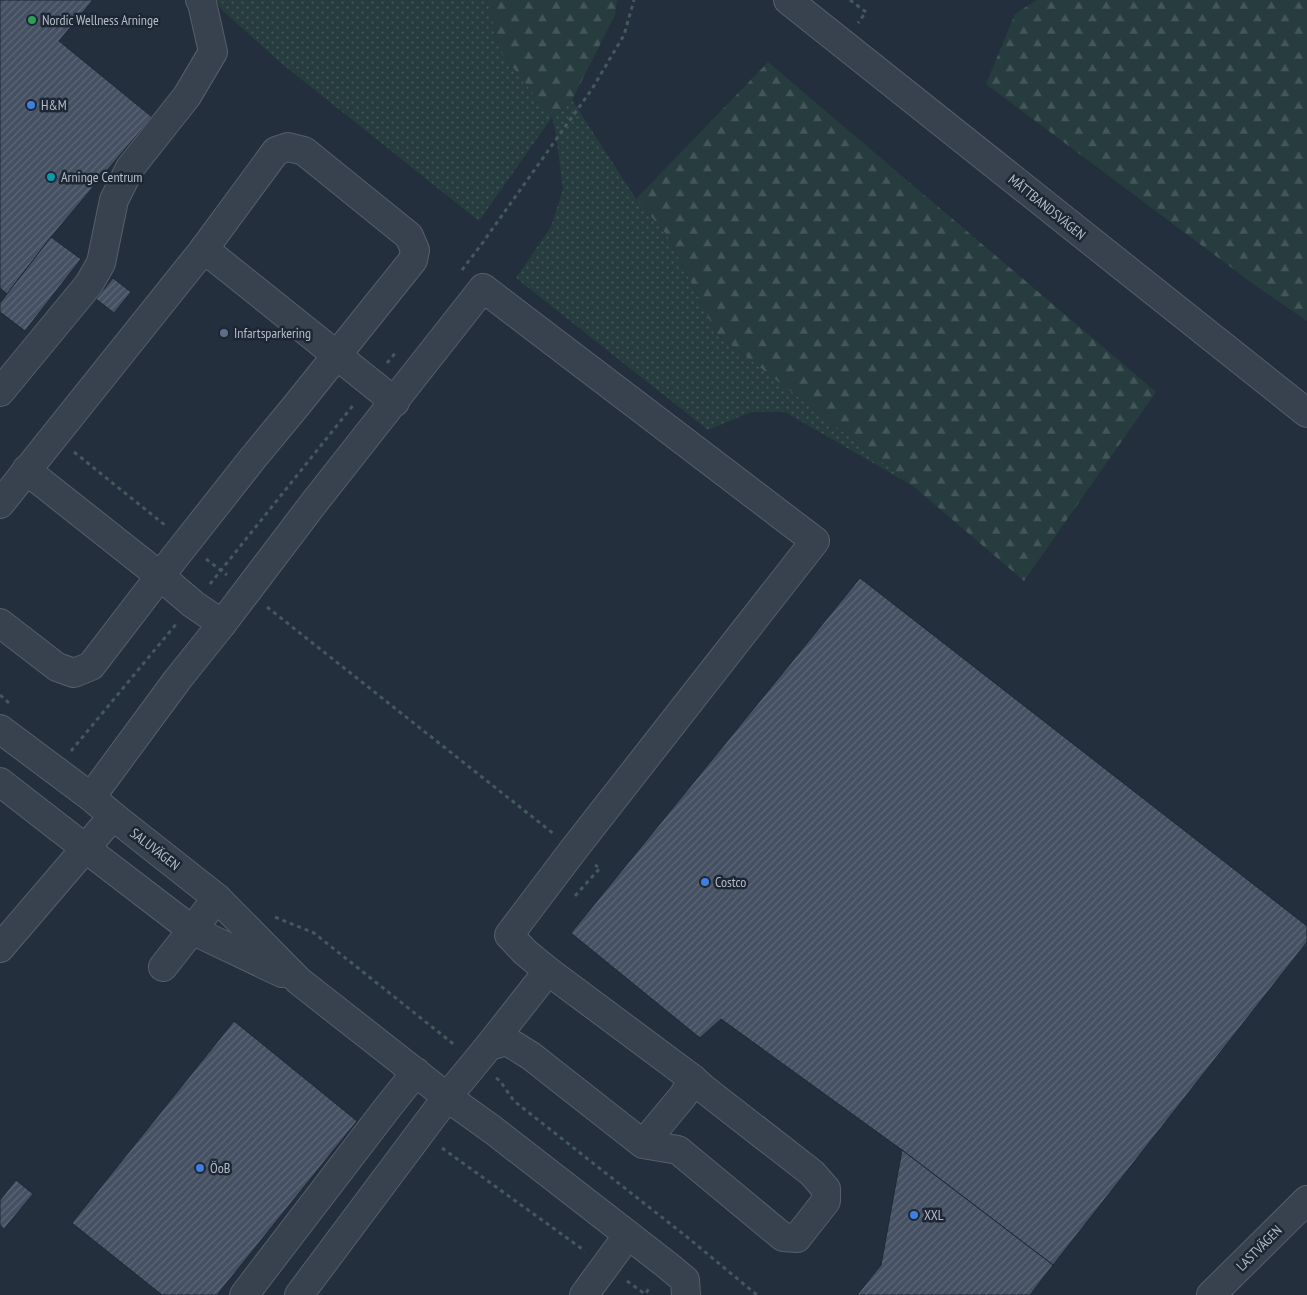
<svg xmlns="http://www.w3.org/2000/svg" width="1307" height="1295" viewBox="0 0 1307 1295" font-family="'PT Sans Narrow',sans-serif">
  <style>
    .grass { fill: url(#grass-dots) }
    .forest { fill: url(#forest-firs) }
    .building { fill: url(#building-hatch); stroke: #1f2835 }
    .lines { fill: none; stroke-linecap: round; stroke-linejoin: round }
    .minor-casing { stroke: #565f6c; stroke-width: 30 }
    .path { stroke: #44595c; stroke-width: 3; stroke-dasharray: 4 4; stroke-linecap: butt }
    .minor { stroke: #38414e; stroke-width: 28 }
    .leisure-dot { fill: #2e9e5b; stroke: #1d2633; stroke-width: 2 }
    .shop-dot { fill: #3f7fe0; stroke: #1d2633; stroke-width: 2 }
    .culture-dot { fill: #0f9aa8; stroke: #1d2633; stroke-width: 2 }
    .service-dot { fill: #5c6f8a; stroke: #1d2633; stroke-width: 2 }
    .labels { text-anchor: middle; stroke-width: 5; stroke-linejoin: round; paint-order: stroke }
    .poi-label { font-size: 14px; fill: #b4bcc9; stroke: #1d2633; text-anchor: start }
    .street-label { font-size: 14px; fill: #b4bcc9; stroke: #1d2633 }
  </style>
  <defs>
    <pattern id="grass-dots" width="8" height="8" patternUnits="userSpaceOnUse" patternTransform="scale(1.25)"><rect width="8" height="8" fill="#263c3f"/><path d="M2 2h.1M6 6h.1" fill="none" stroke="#435659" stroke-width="1.8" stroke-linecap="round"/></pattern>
    <pattern id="forest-firs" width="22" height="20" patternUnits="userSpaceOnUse" patternTransform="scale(1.25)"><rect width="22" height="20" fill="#263c3f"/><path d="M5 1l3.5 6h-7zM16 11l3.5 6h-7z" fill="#435659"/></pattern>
    <pattern id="building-hatch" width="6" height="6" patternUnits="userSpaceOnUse" patternTransform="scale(1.25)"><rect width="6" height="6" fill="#455162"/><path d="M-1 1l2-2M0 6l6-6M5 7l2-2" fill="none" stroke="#5d6877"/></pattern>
  </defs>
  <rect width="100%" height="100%" fill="#242f3e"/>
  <!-- grass -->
  <path class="grass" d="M216,0H487L500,51L552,117L572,100L636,199L667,235L717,334L913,486L785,412H751L708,430L516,278L551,227L563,189L556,135L552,117L479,221L281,63L222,10Z"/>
  <!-- forest -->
  <g class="forest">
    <path d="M487,0H617L615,15L572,100L552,117L500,51Z"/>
    <path d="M1037,0H1307V321L1256,286L986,84L1015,14Z"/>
    <path d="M768,62L1156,392L1024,581L913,486L717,334L667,235L636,199Z"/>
  </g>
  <!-- building -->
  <g class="building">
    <path d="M0,0H93L59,41L152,117L51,237L7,294L0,288Z"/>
    <path d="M51,237L81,259L25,331L0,312V303Z"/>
    <path d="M113,278L131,292L114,313L96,299Z"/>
    <path d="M860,578L1307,926V942L1053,1265L902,1150L721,1019L700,1038L571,933Z"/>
    <path d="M234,1021L357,1121L217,1295H162L72,1223Z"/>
    <path d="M902,1150L1053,1265L1030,1295H857L881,1265Z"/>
    <path d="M16,1180L33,1194L4,1229L0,1225V1200Z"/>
  </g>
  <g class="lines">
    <!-- minor casing -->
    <g class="minor-casing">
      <g id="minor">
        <path d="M788,0L1307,413"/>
        <path d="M204,249L395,402"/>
        <path d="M0,392L89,284L101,263L114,200L130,168L187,96L213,52L202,3L200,0"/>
        <path d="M26,470L160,576L193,604L222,624"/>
        <path d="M0,504L204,249L276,151L288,147L304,151L409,236L415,250L413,260L296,406L253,458L160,576L91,666L74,673L57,667L0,623"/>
        <path d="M0,729L91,797L113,816L217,898L299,981L447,1097L493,1130L667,1265L685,1280L686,1295"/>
        <path d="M0,782L85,848L192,930L282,973"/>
        <path d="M91,797L178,679L222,624L313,504L483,288L815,541L574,849L509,935L525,952L548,971L489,1046"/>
        <path d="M0,948L113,816"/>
        <path d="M163,967L217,898"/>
        <path d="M548,971L693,1079"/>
        <path d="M244,1295L388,1107L416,1072"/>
        <path d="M299,1295L447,1097L489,1046L507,1041L531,1056L643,1144L678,1150L783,1237L797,1238L826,1201V1189L812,1173L704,1089L693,1079L683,1096L643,1144"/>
        <path d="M584,1295L628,1235"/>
        <path d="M1211,1295L1307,1200"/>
      </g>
    </g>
    <!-- path -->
    <g class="path">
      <path d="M850,0L866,12L858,23"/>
      <path d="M462,270L481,245L592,89L624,35L634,0"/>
      <path d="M387,363L397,351"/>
      <path d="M74,452L166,526"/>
      <path d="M206,559L227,575"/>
      <path d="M210,584L355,403"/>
      <path d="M267,607L554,834"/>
      <path d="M0,695L9,703"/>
      <path d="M71,751L177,623"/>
      <path d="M575,896L600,868L595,865"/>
      <path d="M275,917L314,933L456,1046"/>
      <path d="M496,1078L500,1081L514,1101L687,1237L757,1295"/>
      <path d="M442,1148L585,1251"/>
      <path d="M627,1281L645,1294L651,1286"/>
    </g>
    <!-- minor -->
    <use href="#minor" class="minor"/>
  </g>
  <!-- markers -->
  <circle class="leisure-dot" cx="32" cy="20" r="5"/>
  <g class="shop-dot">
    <circle cx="31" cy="105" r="5"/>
    <circle cx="705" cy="882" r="5"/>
    <circle cx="200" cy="1168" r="5"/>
    <circle cx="914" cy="1215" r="5"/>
  </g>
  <circle class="culture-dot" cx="51" cy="177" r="5"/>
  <circle class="service-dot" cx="224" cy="333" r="5"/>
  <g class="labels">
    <!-- poi labels -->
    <g class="poi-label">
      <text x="42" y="25">Nordic Wellness Arninge</text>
      <text x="41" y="110">H&amp;M</text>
      <text x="61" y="182">Arninge Centrum</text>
      <text x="234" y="338">Infartsparkering</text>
      <text x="715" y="887">Costco</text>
      <text x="210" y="1173">ÖoB</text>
      <text x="924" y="1220">XXL</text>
    </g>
    <!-- street labels -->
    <g class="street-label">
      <text transform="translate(1047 207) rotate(39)" y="5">MÅTTBANDSVÄGEN</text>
      <text transform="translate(155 849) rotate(38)" y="5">SALUVÄGEN</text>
      <text transform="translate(1259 1248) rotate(-45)" y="5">LASTVÄGEN</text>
    </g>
  </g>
</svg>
